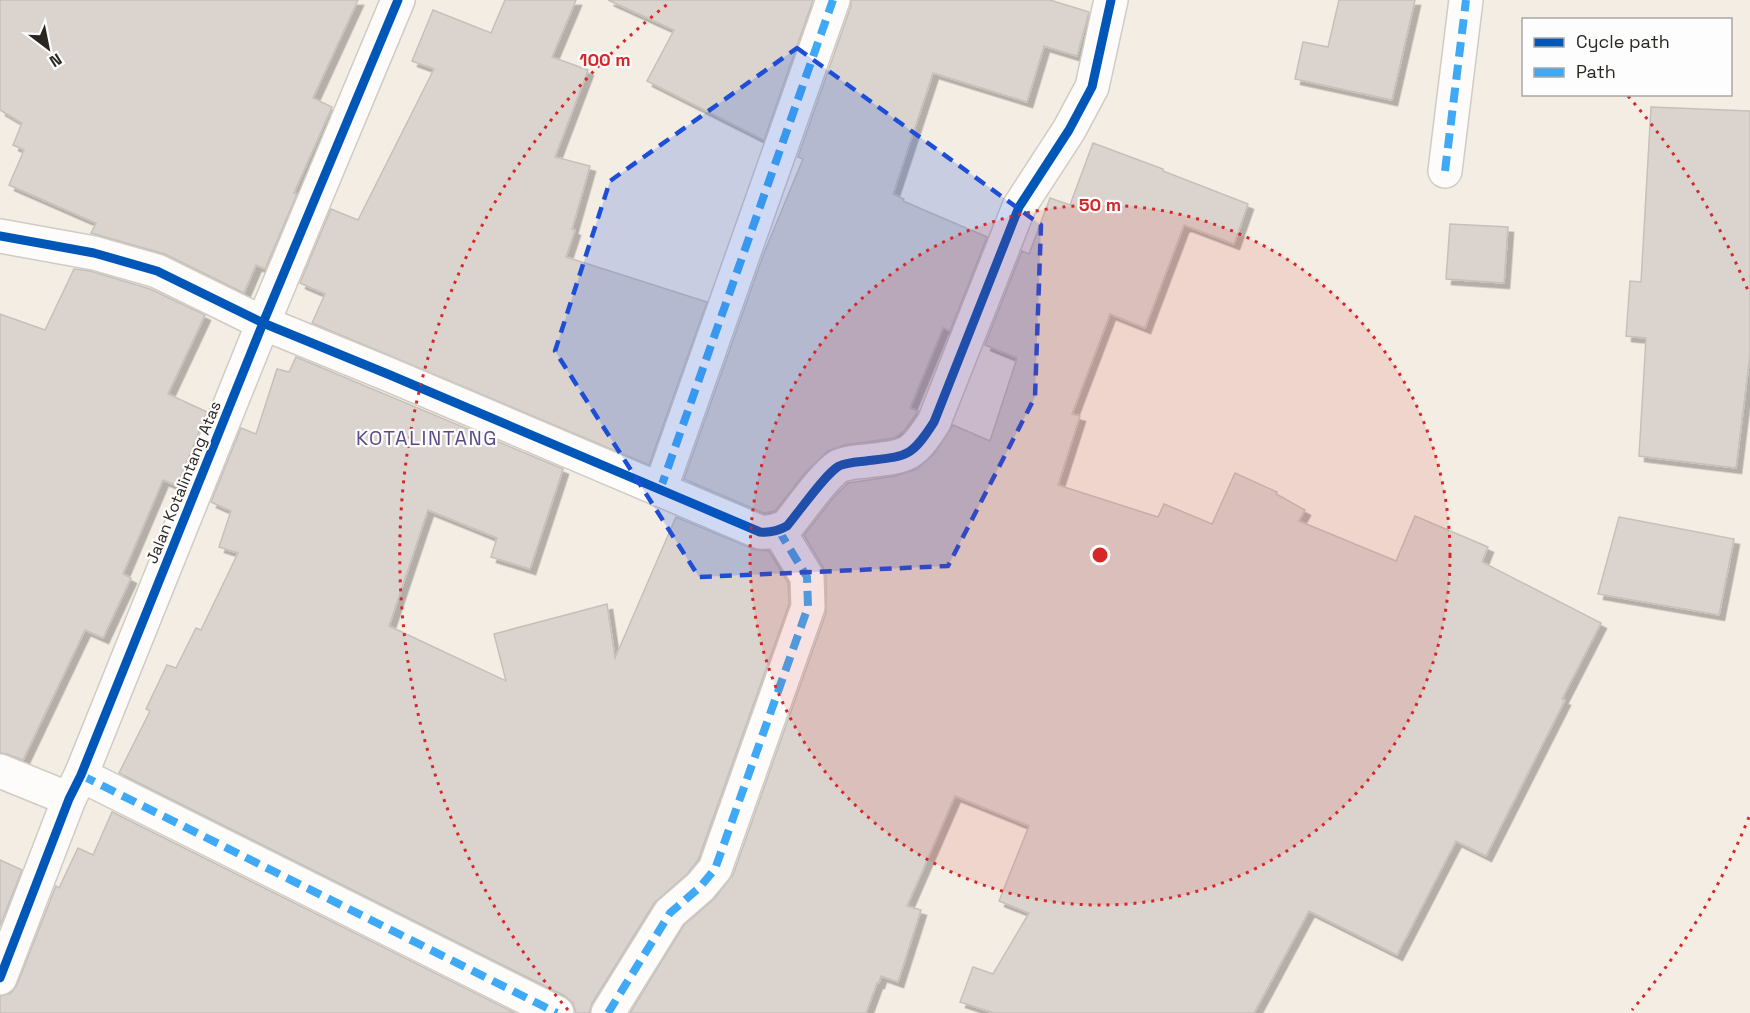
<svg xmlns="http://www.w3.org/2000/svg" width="1750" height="1013" viewBox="0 0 1750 1013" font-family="'Space Grotesk',sans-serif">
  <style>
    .building { fill: #dbd4ce; stroke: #c7c0ba; stroke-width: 1.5; filter: url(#shadow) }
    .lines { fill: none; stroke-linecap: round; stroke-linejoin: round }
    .minor-casing { stroke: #d0cbc4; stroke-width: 36 }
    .minor { stroke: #fdfcfb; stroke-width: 33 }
    .quiet { stroke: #3fa9f5; stroke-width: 8; stroke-dasharray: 15 8; stroke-linecap: butt }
    .cycleway-casing { stroke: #fdfdfd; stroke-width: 13 }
    .cycleway { stroke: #0057b8; stroke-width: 9 }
    .marked { fill: #1d4ed8; fill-opacity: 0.2; stroke: #1d4ed8; stroke-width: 4.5; stroke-dasharray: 12 8; stroke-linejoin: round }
    .ring { fill: none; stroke: #d62828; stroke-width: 3; stroke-dasharray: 3 6 }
    .labels { text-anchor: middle; stroke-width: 4.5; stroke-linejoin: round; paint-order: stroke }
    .street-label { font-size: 16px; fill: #2a2620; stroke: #fdfdfd }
    .quarter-label { font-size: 20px; letter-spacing: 1.5px; fill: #5a4a88; stroke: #fdfdfd }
    .centre { fill: #d62828; stroke: #fdfdfd; stroke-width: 3 }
    .ring-label { font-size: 18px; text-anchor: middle; font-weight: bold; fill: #d62828; stroke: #fdfdfd; stroke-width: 4.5; stroke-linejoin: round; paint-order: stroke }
  </style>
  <defs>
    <filter id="shadow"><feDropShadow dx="5.5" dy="5.5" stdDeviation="0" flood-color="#0004"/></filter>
  </defs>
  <rect width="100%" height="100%" fill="#f4ede4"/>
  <!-- building -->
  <g class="building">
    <path d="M0,0H358L313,98L332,107L294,193L297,194L265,269L256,265L244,293L165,254L91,233L96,223L9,185L24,150L13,145L22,123L0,110Z"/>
    <path d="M505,0H576L552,57L588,70L555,157L590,166L572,229L575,230L566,257L707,302L649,465L312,323L325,294L300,283L331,209L358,220L434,69L412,61L433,10L491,33Z"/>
    <path d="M608,0H813L764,140L647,81L674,30Z"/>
    <path d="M851,0H1050L1089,12L1077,56L1044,46L1027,102L933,73L893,194L904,199L903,201L987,237L950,331L943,328L910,408L918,411L905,430L894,438L845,445L828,451L805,473L775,511L764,513L684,479L764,253L803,159L798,157L851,6Z"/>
    <path d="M1339,0H1415L1392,100L1295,79L1303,42L1328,47Z"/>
    <path d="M1651,107L1750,111V355L1736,468L1639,456L1646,338L1626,336L1630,281L1641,282Z"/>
    <path d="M1093,143L1163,169V171L1248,204L1234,244L1184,225L1145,328L1110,314L1072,414L1080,416L1058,485L1158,517L1164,504L1212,524L1235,473L1277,492L1276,494L1305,510L1299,521L1396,561L1415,516L1488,547L1482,562L1601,623L1562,699L1565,700L1486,856L1456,841L1397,955L1309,911L1254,1013H994L960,1002L973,967L993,974L1029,913L999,901L1029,826L955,796L907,906L921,910L898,982L881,976L879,983H877L866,1013H630L684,925L714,899L733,875L826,613V576L823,567L804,535L834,497L848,483L895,476L917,469L934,454L953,425L990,441L1017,358L985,345L1022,251L1029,254L1050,198L1070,205Z"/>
    <path d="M1450,224L1508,227L1504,283L1446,279Z"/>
    <path d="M74,269L90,271L150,289L205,315L168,394L207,412L177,486L163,480L123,574L131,578L103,638L85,630L23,760L7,754L0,753V314L45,330Z"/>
    <path d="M296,357L563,469L530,569L491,557L497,538L428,510L389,626L506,681L494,634L607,604L615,658L676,517L753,549L769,551L788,583L789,604L698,860L687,874L654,903L592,1003L589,1013H576L573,1003L565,996L119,773L150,711L146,709L167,665L176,668L196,628L201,630L238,553L219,547L231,511L211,502L241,428L256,434L277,369L289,372Z"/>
    <path d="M1619,517L1734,539L1719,615L1598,594Z"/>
    <path d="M112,812L515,1013H0V996L11,993L17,985L56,886L59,888L78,848L93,855Z"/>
    <path d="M0,860L22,870L0,926Z"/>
  </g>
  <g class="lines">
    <!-- minor casing -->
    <g class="minor-casing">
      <g id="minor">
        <path d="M1445,171L1466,0"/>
        <path d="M0,236L94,253L157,271L263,323L390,375L760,532C770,533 778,531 787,526C799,512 825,474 839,466C848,462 856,462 866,461C907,456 911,458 934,422L1019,207L1069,130L1092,87L1111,0"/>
        <path d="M660,490L833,0"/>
        <path d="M0,771L69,799"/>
        <path d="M81,775L557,1013"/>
        <path d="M0,978L69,799L81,775L263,323L398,0"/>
        <path d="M608,1013L670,913L700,887L715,869L808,607L807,577L779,531"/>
      </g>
    </g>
    <!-- minor -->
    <use href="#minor" class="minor"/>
    <!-- quiet -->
    <g class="quiet">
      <path d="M1445,171L1466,0"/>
      <path d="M660,490L833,0"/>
      <path d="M81,775L557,1013"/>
      <path d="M608,1013L670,913L700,887L715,869L808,607L807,577L779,531"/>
    </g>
    <!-- cycleway casing -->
    <g class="cycleway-casing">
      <g id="cycleway">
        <path d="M0,236L94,253L157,271L263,323L390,375L760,532C770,533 778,531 787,526C799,512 825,474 839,466C848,462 856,462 866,461C907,456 911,458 934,422L1019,207L1069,130L1092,87L1111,0"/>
        <path d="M0,978L69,799L81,775L263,323L398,0"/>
      </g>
    </g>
    <!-- cycleway -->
    <use href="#cycleway" class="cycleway"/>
  </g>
  <!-- marked area -->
  <path class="marked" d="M797,48L1041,225L1035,397L948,566L699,577L555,351L610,181Z"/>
  <!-- distance rings -->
  <circle cx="1100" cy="555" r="350" fill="#d62828" fill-opacity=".12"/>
  <g class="ring">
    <circle cx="1100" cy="555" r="350"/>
    <path d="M1749 817A700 700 0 0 1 1632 1010M568 1010A700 700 0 0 1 669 3M1628 96A700 700 0 0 1 1749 293"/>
  </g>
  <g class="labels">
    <!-- street labels -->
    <g class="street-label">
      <text transform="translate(183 482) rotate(-68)" y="6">Jalan Kotalintang Atas</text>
    </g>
    <!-- quarter labels -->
    <g class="quarter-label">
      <text x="427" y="445">KOTALINTANG</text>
    </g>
  </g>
  <circle cx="1100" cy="555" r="9" class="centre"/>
  <g class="ring-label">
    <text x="605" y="66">100 m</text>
    <text x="1100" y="211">50 m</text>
  </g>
  <!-- legend -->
  <rect x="1522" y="18" width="210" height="78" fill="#fdfdfd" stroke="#a9a7a5" stroke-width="1.5"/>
  <rect x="1534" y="38" width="30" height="9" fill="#0057b8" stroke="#a9a7a5" stroke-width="1.5"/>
  <text x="1576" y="48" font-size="18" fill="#2a2620">Cycle path</text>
  <rect x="1534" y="68" width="30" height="9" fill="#3fa9f5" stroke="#a9a7a5" stroke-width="1.5"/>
  <text x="1576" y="78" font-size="18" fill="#2a2620">Path</text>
  <!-- north arrow -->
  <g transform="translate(48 48) rotate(148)" stroke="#fdfdfd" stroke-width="4.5" paint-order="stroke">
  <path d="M0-4.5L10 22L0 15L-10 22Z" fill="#2a2620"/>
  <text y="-9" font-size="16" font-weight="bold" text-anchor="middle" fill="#2a2620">N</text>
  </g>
</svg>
